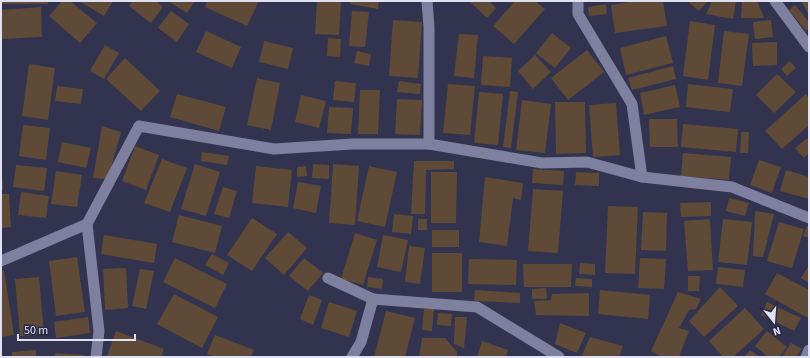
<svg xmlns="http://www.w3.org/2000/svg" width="810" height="358" viewBox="0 0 810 358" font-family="'Source Sans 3',sans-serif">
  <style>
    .building { fill: #5f4a37 }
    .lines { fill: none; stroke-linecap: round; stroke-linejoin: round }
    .minor { stroke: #7e80a0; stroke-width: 11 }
    .tertiary { stroke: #7e80a0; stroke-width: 11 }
  </style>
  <rect width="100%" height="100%" fill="#32334e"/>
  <!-- building -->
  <g class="building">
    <rect x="1" y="1" width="47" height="3"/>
    <path d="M62,1H70L97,23L80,43L49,16Z"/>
    <path d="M79,1H113L104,16Z"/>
    <path d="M133,1H156L163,7L151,23L129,6Z"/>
    <path d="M168,1H195L187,13Z"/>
    <path d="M207,1H259L247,26L205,7Z"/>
    <path d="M317,1H341L339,35L315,34Z"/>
    <path d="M350,1H379L378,9L350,4Z"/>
    <path d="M469,1H489L496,8L487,18Z"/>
    <path d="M515,1H535L545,9L514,44L493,26Z"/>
    <path d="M638,1H663L667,26L615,33L611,5Z"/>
    <path d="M687,1H708L699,11Z"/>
    <path d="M712,1H736L733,19L706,14Z"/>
    <path d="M742,1H757L764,18H741Z"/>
    <path d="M801,1H809V15Z"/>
    <path d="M606,4L607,14L589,16L588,7Z"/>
    <path d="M795,5L809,22V28L806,31L789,10Z"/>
    <path d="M41,7L42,37L1,39V10Z"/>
    <path d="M171,11L189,24L177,42L158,28Z"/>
    <path d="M352,11L369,12L365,47L349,46Z"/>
    <path d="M393,20L422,22L418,78L389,76Z"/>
    <path d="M771,20L773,37L755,39L753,22Z"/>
    <path d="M690,21L715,25L708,80L683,76Z"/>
    <path d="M206,31L241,47L232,68L196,52Z"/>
    <path d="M724,31L749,34L742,86L718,83Z"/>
    <path d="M552,33L571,48L555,68L536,53Z"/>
    <path d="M459,34L478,35L474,78L454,76Z"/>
    <path d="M666,36L673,63L626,75L620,48Z"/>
    <path d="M328,38L341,39L340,57L327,56Z"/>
    <path d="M264,41L293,48L288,69L259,62Z"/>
    <path d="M777,42V65L753,66L752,43Z"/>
    <path d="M105,45L119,53L104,79L90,71Z"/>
    <path d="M587,50L604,72L568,100L551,78Z"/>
    <path d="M357,51L371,54L369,66L354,63Z"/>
    <path d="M535,55L551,72L533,89L518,71Z"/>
    <path d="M483,56L512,58L510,87L481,85Z"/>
    <path d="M125,58L160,91L141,111L106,79Z"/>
    <path d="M790,61L796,68L787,76L781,69Z"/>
    <path d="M29,64L55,68L48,120L22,116Z"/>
    <path d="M673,66L676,79L632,90L628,78Z"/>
    <path d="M777,74L796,92L774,113L756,95Z"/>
    <path d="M257,78L280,83L271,130L247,125Z"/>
    <path d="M335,81L356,83L354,102L333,100Z"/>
    <path d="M399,81L421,84L420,94L397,92Z"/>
    <path d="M448,84L475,86L470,135L443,133Z"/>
    <path d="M688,84L733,89L730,112L686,107Z"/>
    <path d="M675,85L680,107L644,115L640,93Z"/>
    <path d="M57,86L83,89L81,104L55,101Z"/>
    <path d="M360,90H380L378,134H358Z"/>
    <path d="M510,91L518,92L511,148L503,147Z"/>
    <path d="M479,92L503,94L498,145L474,143Z"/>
    <path d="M177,94L226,107L219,131L170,117Z"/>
    <path d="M806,94L809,98V125L782,149L765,131Z"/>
    <path d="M301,95L326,101L319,128L295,122Z"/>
    <path d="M397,99L422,100L420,135L395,134Z"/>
    <path d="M522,100L551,104L545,153L516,150Z"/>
    <path d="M555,102H585L586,153L556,154Z"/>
    <path d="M616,103L620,155L593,157L589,105Z"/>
    <path d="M329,107L353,108L351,134L327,133Z"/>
    <path d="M649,119H677L678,147H650Z"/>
    <path d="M683,124L738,129L736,152L681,147Z"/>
    <path d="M23,125L50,128L46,160L19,156Z"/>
    <path d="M102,126L121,132L108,179L93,178Z"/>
    <path d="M741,132H749L748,153H740Z"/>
    <path d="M807,138L809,140V153L804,158L795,148Z"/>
    <path d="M62,142L91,148L86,168L58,162Z"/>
    <path d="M135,146L159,155L146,190L122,181Z"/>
    <path d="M202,152L229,156L227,165L201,161Z"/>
    <path d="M683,153L731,157L729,180L681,176Z"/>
    <path d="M162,159L187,168L170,212L144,203Z"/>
    <path d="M759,160L781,167L772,193L750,185Z"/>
    <path d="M414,161H454V169L426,170L425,214H411Z"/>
    <path d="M195,164L220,172L206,216L181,209Z"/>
    <path d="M313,164L329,165V179L312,178Z"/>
    <path d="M333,164L359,166L355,225L329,223Z"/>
    <path d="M16,165L47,168L44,191L13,187Z"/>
    <path d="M256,166L292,170L288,207L252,203Z"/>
    <path d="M306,166L307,176L297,177V167Z"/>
    <path d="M369,166L397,172L385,227L357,221Z"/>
    <path d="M533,169L564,171L563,185L532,183Z"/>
    <path d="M786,170L809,177V199L780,191Z"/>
    <path d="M56,171L82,175L77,207L51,204Z"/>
    <path d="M431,172H457L456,223H431Z"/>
    <path d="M576,172L599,173V186L575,185Z"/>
    <path d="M1,174H2L3,190H1Z"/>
    <path d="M485,177L523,183L521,200L513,198L507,246L479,242Z"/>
    <path d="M298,182L321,186L316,213L293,208Z"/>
    <path d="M223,187L237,191L229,218L214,214Z"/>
    <path d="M533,189L563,191L558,253L528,251Z"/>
    <path d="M21,192L49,196L46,218L18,215Z"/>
    <path d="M1,194H9L11,227L1,228Z"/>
    <path d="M729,198L749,203L745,216L726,211Z"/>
    <path d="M711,202V216L681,217L680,203Z"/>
    <path d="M608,206L638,207L635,274L605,273Z"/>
    <path d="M755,211L774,214L763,257L753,256Z"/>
    <path d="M643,212L667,213L666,251L641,250Z"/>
    <path d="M394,214L413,216L411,234L392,232Z"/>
    <path d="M179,215L222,226L215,253L172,242Z"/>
    <path d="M252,218L277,234L252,271L227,255Z"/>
    <rect x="418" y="219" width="9" height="11"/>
    <path d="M710,219L713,270L688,271L684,221Z"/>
    <path d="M723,219L752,222L747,265L718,262Z"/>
    <path d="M779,222L804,229L792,268L767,261Z"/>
    <path d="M807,226H809V238L803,236Z"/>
    <rect x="432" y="230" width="27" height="17"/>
    <path d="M288,232L307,248L284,275L265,258Z"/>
    <path d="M355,233L377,240L363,285L341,279Z"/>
    <path d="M104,235L157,244L154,263L101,254Z"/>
    <path d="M383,235L408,240L401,272L377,267Z"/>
    <path d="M409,246L425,248L420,284L405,282Z"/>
    <rect x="432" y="253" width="30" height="39"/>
    <path d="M212,254L229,263L223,275L205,265Z"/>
    <path d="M77,257L85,312L56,316L49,261Z"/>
    <path d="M175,258L227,284L215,308L163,282Z"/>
    <path d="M304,258L323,273L308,291L289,276Z"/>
    <path d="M640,258L666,259L664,289L638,288Z"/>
    <path d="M469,259L517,260L516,285L468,284Z"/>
    <path d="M580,263L595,264V275L579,274Z"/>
    <path d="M523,264H572L571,287H524Z"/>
    <path d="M809,265V283L801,278Z"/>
    <path d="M718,267L745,270L743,287L716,284Z"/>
    <path d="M126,268L128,308L105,310L103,269Z"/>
    <path d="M140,269L154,271L146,309L132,306Z"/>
    <path d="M4,270L14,335L1,337V271Z"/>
    <path d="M777,273L809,290L808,318L765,294Z"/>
    <path d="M688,276H700L699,291H688Z"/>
    <path d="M39,277L44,334L20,336L15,279Z"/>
    <path d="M368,277L383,279L382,289L367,287Z"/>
    <path d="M576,278L592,279V287L575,286Z"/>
    <path d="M720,287L738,306L704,337L689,321Z"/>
    <path d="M546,288L547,299H532V289Z"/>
    <path d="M475,290L520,293V303L474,301Z"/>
    <path d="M600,290L650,295L648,319L598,314Z"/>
    <path d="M678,292L701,299L696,309L689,310L679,328L689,331L679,357H662L651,351Z"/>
    <path d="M589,293V316L536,315L534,301L551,300L552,294Z"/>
    <path d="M174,294L218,317L202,348L157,324Z"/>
    <path d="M309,295L322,300L313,325L300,319Z"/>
    <path d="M329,302L357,311L349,337L321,328Z"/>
    <path d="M767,302L801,318L794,331L761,315Z"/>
    <path d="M745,308L764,329L733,357H723L709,341Z"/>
    <path d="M424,309H434L432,331L422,330Z"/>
    <path d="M386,311L415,318L405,357H374Z"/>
    <path d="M438,313L452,314L451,326L437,325Z"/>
    <path d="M88,317L90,333L56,338L54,322Z"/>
    <path d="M455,317H467L464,348L454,344Z"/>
    <path d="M560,323L586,333L577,353L555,344Z"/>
    <path d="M116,331L164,349L161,357H110L107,356Z"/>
    <path d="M767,331L787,347L779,357H768L755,346Z"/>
    <path d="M215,335L254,350L251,357H216L207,354Z"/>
    <path d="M590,337L623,346L619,357H584L582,355Z"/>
    <path d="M422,338H445L457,352V357H419Z"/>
    <path d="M482,341L508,350L506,357H477Z"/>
    <path d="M791,343L802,349L796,357H782Z"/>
    <path d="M36,350V357H12V352Z"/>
    <path d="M750,350L760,357H744Z"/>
    <path d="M55,353L84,355V357H55Z"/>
  </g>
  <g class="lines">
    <!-- minor -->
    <g class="minor">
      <path d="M427,1L429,27V144"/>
      <path d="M578,1V14L632,104L642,177L732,187L809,218"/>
      <path d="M775,1L809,47"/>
      <path d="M1,261L87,224"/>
      <path d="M328,278L373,299"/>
      <path d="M96,357L99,331L87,224L139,126L274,149L352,144H429L542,163L587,162L642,177"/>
      <path d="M352,357L361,342L373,299L477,307L559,357"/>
    </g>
    <!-- tertiary -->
    <path class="tertiary" d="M806,357L809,350"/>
  </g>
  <!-- border -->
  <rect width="810" height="358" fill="none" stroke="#e0e2f3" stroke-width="4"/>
  <!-- north arrow -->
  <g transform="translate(774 322) rotate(163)" stroke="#282943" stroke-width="3" paint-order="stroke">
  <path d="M0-3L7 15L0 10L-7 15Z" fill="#e0e2f3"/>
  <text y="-6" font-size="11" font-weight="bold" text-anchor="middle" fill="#e0e2f3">N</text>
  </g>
  <!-- scale -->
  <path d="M18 334v6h117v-6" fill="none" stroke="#e0e2f3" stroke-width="2"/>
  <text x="24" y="334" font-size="12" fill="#e0e2f3" stroke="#282943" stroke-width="3" paint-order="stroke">50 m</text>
</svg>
